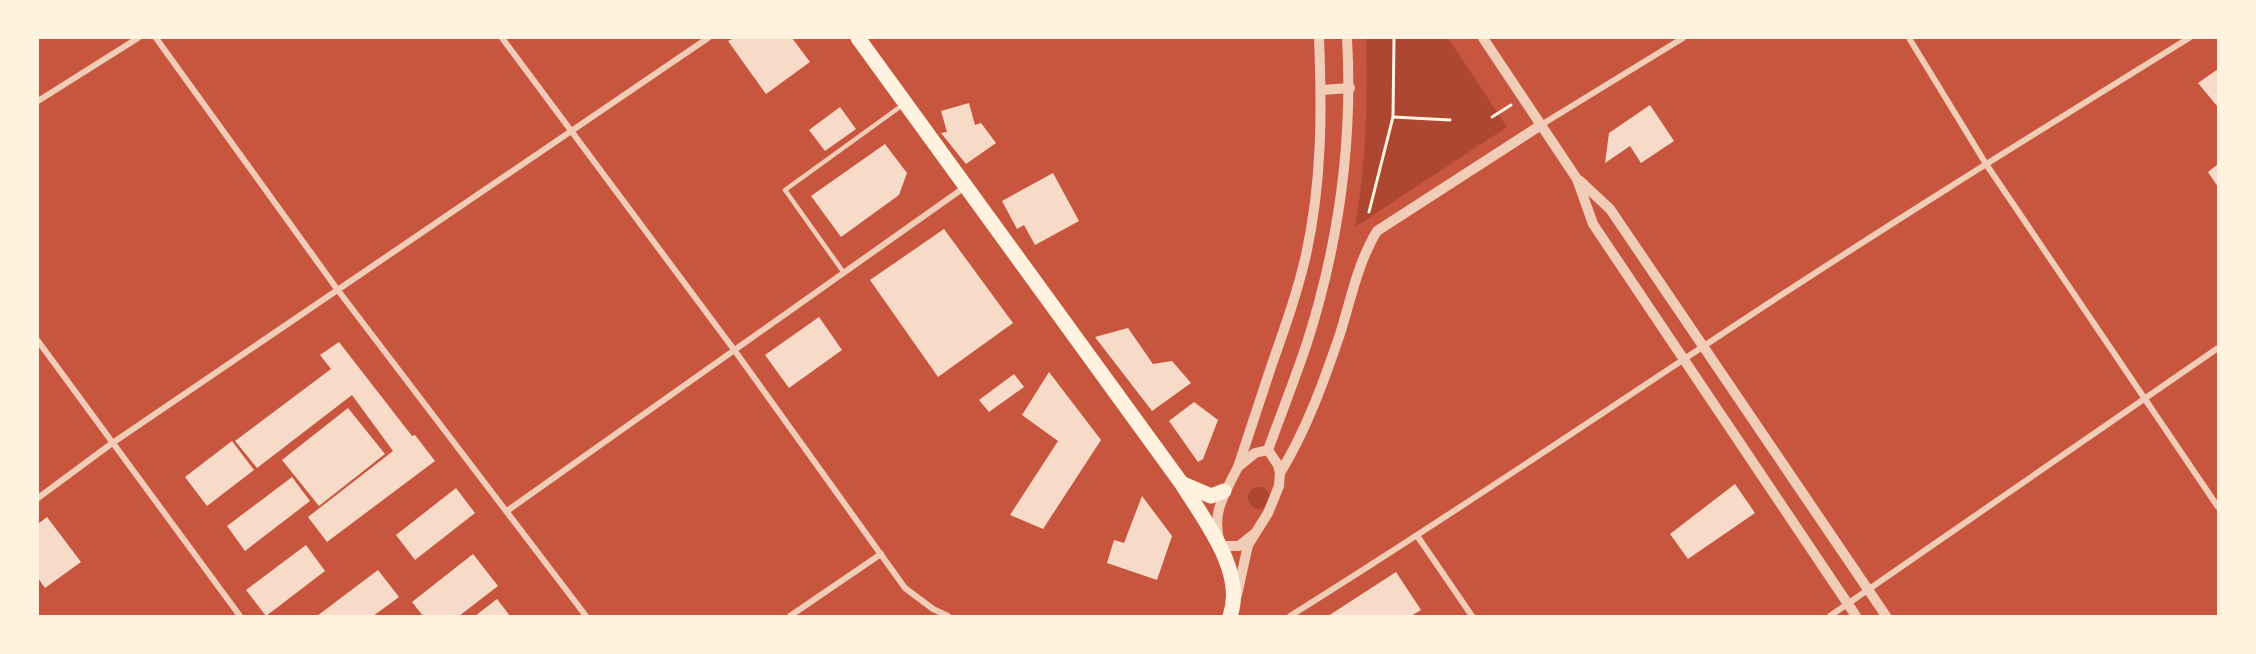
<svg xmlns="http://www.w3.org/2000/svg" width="2256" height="654" viewBox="0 0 2256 654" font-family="'Roboto Serif',serif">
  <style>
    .green { fill: #ae4732 }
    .building { fill: #f7dbc8 }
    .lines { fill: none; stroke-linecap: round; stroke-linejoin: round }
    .path { stroke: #fff3e0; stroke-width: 3 }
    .service { stroke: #f1ccb7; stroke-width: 4.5 }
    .minor { stroke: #f1ccb7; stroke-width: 6 }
    .tertiary { stroke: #f1ccb7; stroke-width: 10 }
    .primary { stroke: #fff3e0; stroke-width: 15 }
  </style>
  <rect width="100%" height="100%" fill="#c8553d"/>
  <!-- green -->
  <g class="green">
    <path d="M1366,38H1448L1507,127L1355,227C1366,164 1368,102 1366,38Z"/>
    <circle cx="1259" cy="498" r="11"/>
  </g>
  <!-- building -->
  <g class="building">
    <path d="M734,38H792L810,62L766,94L728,41Z"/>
    <path d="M2218,69V105L2217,106L2198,83Z"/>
    <path d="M969,103L975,125L981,123L996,143L966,164L941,133L947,132L941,111Z"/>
    <path d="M1650,105L1674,141L1641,163L1630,146L1605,163L1609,133Z"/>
    <path d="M840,107L856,129L825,151L809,130Z"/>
    <path d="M885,144L907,173L899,195L841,237L811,196Z"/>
    <path d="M2218,164V187L2208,172Z"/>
    <path d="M1053,173L1079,221L1035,245L1024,225L1017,229L1002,201Z"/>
    <path d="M944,229L1013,323L938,377L870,280Z"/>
    <path d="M819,317L842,350L789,388L765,355Z"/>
    <path d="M1128,328L1153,364L1172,361L1191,383L1152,411L1095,337Z"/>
    <path d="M339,342L412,436L415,435L435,461L327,542L308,517L393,451L352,395L257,468L235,441L331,369L320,355Z"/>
    <path d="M1049,372L1101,440L1043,529L1010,515L1058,441L1022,415Z"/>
    <path d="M1014,374L1024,387L989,412L979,400Z"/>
    <path d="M1194,402L1218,420L1203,459L1198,462L1169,421Z"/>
    <path d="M348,408L385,454L319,506L282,460Z"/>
    <path d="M232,441L254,470L207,506L185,477Z"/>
    <path d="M292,477L310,501L245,551L227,526Z"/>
    <path d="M1735,484L1755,513L1688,559L1670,534Z"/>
    <path d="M456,488L475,513L415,560L396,535Z"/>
    <path d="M1142,496L1172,536L1157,580L1107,563L1114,540L1124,543Z"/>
    <path d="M47,517L81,562L45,588L38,578V524Z"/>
    <path d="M306,545L325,571L266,616L246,590Z"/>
    <path d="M473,554L498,586L459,616H423L412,602Z"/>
    <path d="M378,570L399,597L373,616H317Z"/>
    <path d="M1396,572L1421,610L1411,616H1328Z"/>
    <path d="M497,599L510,616H475Z"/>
  </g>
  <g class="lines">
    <!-- path -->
    <g class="path">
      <path d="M1393,117L1450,120"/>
      <path d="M1492,117L1511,105"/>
      <path d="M1369,212L1393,117L1394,38"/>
    </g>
    <!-- service -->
    <path class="service" d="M844,273L785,190L904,104"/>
    <!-- minor -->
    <g class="minor">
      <path d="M156,38L337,289L586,616"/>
      <path d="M502,38L735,351L905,588L933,609L948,616"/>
      <path d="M1909,38L1986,164L2218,507"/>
      <path d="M38,101L138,38"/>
      <path d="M1541,125L1683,38"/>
      <path d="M38,341L240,616"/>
      <path d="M38,498L111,444L708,38"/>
      <path d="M507,511L965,187"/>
      <path d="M1418,537L1472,616"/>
      <path d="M790,616L881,554"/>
      <path d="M1290,616C1430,529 1566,437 1704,346C1863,240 2026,139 2189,38"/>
      <path d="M1830,616L2218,348"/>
    </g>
    <!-- tertiary -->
    <g class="tertiary">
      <path d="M1483,38L1577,179L1593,224L1856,616"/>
      <path d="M1322,90L1350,88"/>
      <path d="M1580,181L1610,209L1886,616"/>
      <path d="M1268,450C1281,414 1295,379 1307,343C1339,243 1353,142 1347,38"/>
      <path d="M1280,473C1306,431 1324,381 1340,334C1351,299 1358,262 1377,231L1541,125"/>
      <path d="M1254,534L1239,546H1221C1210,515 1224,494 1238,467C1249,434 1260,400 1271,367C1284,330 1297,294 1306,255C1322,182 1322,111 1319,38"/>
      <path d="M1237,595L1248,545L1268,513L1279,486L1280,473L1278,465L1268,450L1255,453L1239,466"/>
    </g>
    <!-- primary -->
    <g class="primary">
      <path d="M858,38L1182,484C1204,520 1246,572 1230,616"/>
      <path d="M1183,484L1211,496L1224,491"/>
    </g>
  </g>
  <!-- border -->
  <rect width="2256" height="654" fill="none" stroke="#fff3e0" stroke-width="78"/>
</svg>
